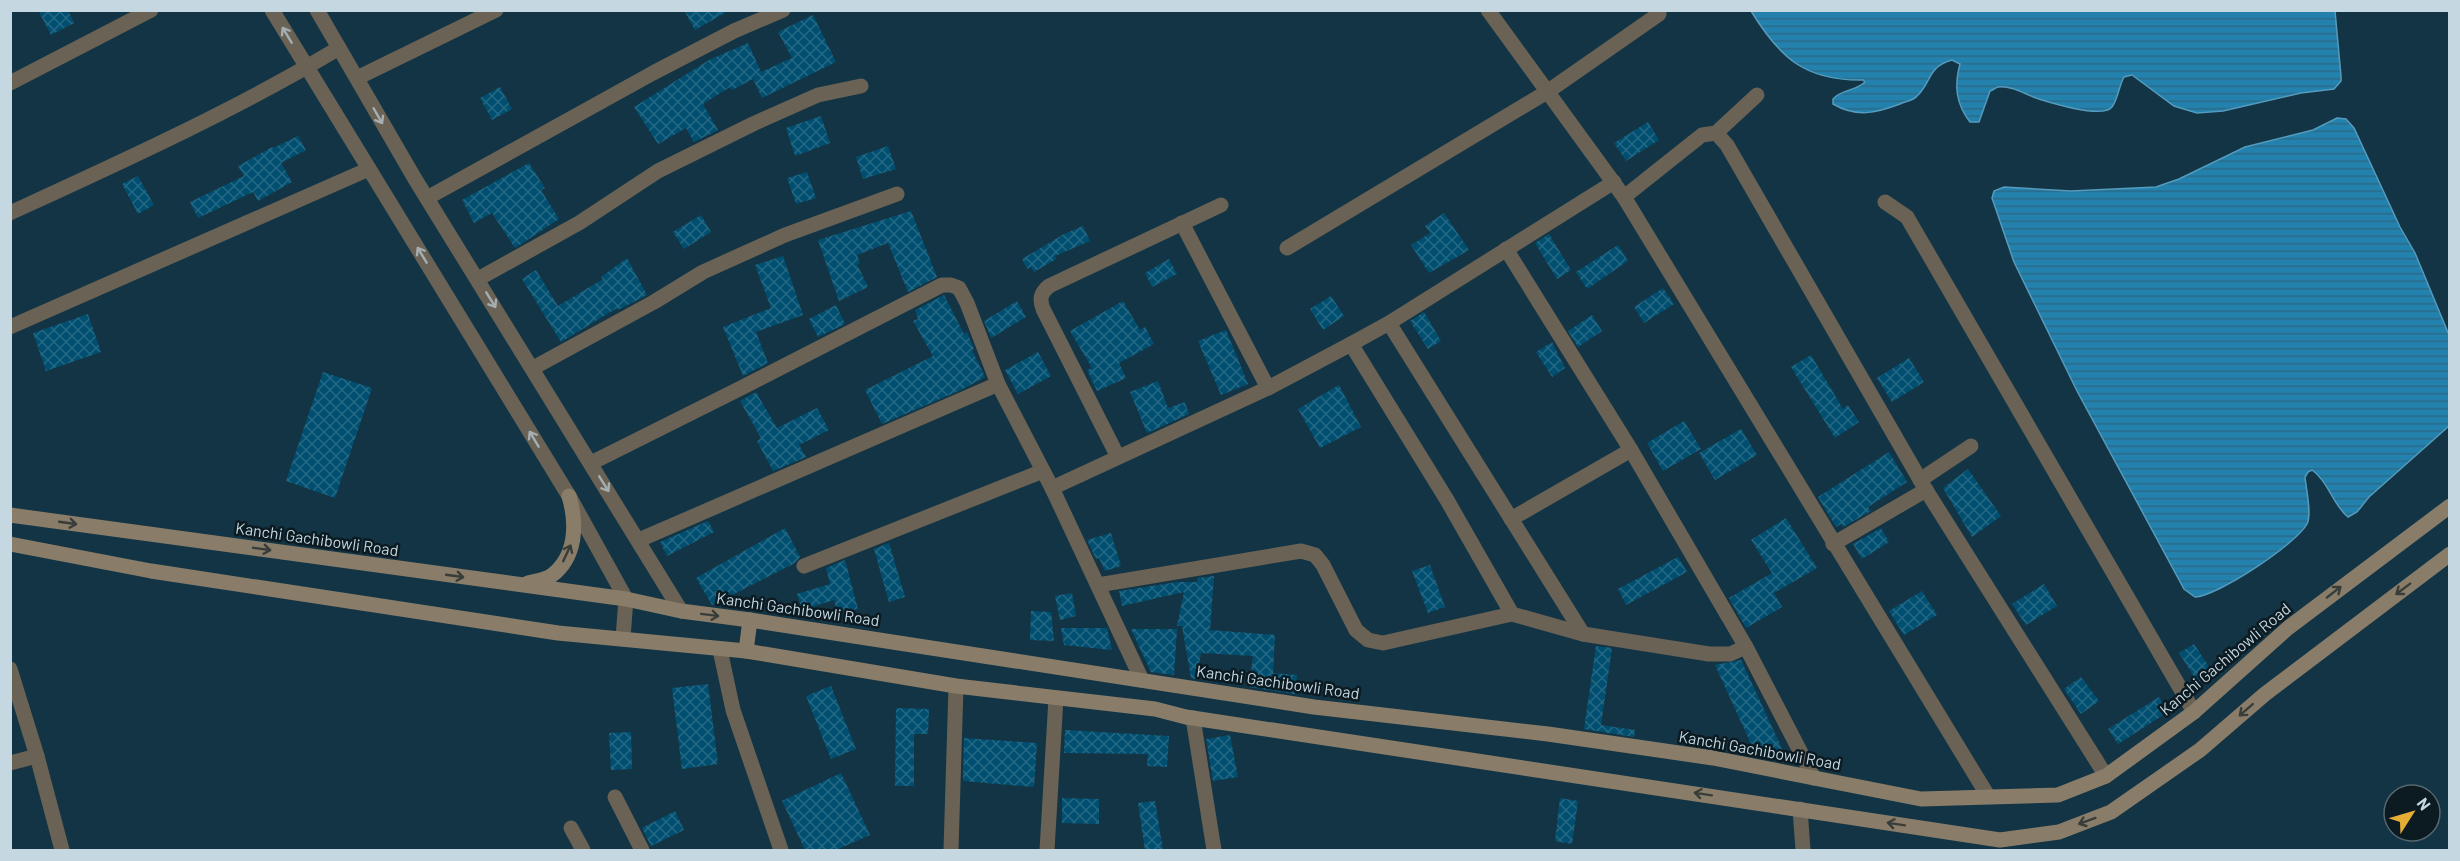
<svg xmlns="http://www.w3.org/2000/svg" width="2460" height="861" viewBox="0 0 2460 861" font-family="Barlow,sans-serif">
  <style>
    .water { fill: url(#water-rules); stroke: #549bbd; stroke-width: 1.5 }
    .building { fill: url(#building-cross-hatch) }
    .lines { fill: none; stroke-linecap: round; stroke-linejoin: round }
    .minor { stroke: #696255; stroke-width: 15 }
    .tertiary { stroke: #696255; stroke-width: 15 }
    .secondary { stroke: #897d69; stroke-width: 15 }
    .oneway { stroke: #a5aeb0 }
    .oneway2 { stroke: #383d3a }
    .labels { text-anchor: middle; stroke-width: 5; stroke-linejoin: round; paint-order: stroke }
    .street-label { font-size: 16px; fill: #c5d7e1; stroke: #0c1a21 }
  </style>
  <defs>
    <pattern id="water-rules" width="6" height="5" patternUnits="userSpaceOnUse" patternTransform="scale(1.5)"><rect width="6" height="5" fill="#2381ad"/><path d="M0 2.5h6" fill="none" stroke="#2b6a88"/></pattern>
    <pattern id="building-cross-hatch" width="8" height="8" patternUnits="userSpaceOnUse" patternTransform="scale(1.5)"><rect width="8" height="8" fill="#004f70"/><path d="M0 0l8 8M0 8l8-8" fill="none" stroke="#246884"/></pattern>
  </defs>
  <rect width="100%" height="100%" fill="#133444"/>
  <!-- water -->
  <g class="water">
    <path d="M1751,11H2335L2341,76V81L2334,89L2301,93L2223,111L2197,113L2174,106L2132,75L2124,77C2119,86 2118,99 2112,107C2102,119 2052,103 2039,99C2026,95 2012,85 1998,87C1997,87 1991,91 1990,91L1979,122H1970C1956,104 1954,86 1960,64L1952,60C1927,67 1932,82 1917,96C1913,101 1906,101 1900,104C1876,113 1857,118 1833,104V99C1842,89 1856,91 1865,82L1863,80C1805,81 1780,58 1751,11Z"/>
    <path d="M2337,118L2346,119L2354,128L2400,227L2415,253L2449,335V426L2369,497L2357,512L2348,517C2332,504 2329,482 2312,470L2308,472L2305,477C2306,488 2312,515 2307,524C2296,544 2218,596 2195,597L2184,589L2077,391L2014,262L1992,198L1994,191L2004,187L2071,191L2156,187L2179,179L2245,147L2313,130Z"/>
  </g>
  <!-- building -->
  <g class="building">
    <path d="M38,10H68L74,23L51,35Z"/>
    <path d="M684,10H730L695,30Z"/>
    <path d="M813,15L836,62L762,98L753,79L732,90L730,87L703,104L718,130L694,142L686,128L658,144L634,107L709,60L748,43L761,72L792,58L778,32Z"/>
    <path d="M500,87L512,109L492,120L480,98Z"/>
    <path d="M821,116L830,143L795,156L786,128Z"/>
    <path d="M1648,122L1659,140L1626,161L1614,143Z"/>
    <path d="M298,136L306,150L281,163L292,182L258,201L253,192L198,218L190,202L244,176L238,166L272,147L273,148Z"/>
    <path d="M888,146L896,169L863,179L856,157Z"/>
    <path d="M529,163L545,188L541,190L559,219L515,248L492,213L474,223L462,200Z"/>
    <path d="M807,172L816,198L796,204L787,178Z"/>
    <path d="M138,176L154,205L138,214L122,184Z"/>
    <path d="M911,211L937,277L908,292L888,243L857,255L860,263L857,264L868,287L839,301L818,240Z"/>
    <path d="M1444,213L1469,250L1429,273L1411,245L1430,233L1425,226Z"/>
    <path d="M701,215L711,232L684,249L673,232Z"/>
    <path d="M1083,226L1090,241L1055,256L1056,259L1034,272L1031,267L1027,269L1022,259L1064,234Z"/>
    <path d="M1549,234L1571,270L1557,279L1535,243Z"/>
    <path d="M1618,245L1628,261L1587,289L1576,272Z"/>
    <path d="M783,256L803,315L756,332L768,363L743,376L723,327L771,308L755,265Z"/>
    <path d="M627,258L647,295L618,310L617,308L561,342L522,279L536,270L558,306L603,279L601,277Z"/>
    <path d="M1169,259L1177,274L1152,287L1145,273Z"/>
    <path d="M1663,288L1674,304L1644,323L1634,307Z"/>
    <path d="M944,295L964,334L967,332L974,349L972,350L985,377L961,390L882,424L865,390L933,356L913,321L918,319L915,310Z"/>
    <path d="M1331,296L1344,316L1323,330L1310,309Z"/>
    <path d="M1017,301L1026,317L991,338L984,321Z"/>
    <path d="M1123,301L1140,330L1145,327L1154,344L1119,363L1126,378L1097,391L1087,370L1092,368L1070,331Z"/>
    <path d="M836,305L845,324L818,337L809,319Z"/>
    <path d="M1424,312L1441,341L1428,349L1410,321Z"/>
    <path d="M88,314L101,352L46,371L33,333Z"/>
    <path d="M1592,315L1602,331L1578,347L1568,331Z"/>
    <path d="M1226,330L1248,384L1221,395L1198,341Z"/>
    <path d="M1552,342L1565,368L1552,377L1536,352Z"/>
    <path d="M1038,352L1051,376L1018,394L1005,370Z"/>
    <path d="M1811,355L1843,409L1848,405L1859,422L1835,438L1791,367Z"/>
    <path d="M1909,358L1924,382L1892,402L1877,378Z"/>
    <path d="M323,372L372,388L335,498L286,481Z"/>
    <path d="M1158,381L1168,408L1185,402L1189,414L1147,433L1130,392Z"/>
    <path d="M1339,385L1361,427L1320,448L1298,409Z"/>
    <path d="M756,392L777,428L817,408L829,430L799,445L806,457L773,471L757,441L761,438L740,401Z"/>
    <path d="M1684,421L1701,449L1663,471L1647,443Z"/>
    <path d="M1741,429L1757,455L1715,480L1699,453Z"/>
    <path d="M1889,452L1907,482L1868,507L1871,511L1843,527L1841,524L1836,527L1818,497Z"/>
    <path d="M1968,469L2001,516L1972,537L1943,488Z"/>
    <path d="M1786,518L1817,568L1774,593L1782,607L1746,628L1729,598L1772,573L1751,540Z"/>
    <path d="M708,521L714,532L667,556L660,542Z"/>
    <path d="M785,528L800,557L795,563L712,605L696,578Z"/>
    <path d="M1881,528L1889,542L1862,559L1853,544Z"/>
    <path d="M1111,533L1121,566L1105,571L1099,558L1096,559L1087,540Z"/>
    <path d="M889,543L905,597L889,602L874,549Z"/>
    <path d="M1678,557L1687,572L1626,605L1618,589Z"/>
    <path d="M845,560L858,609L837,613L834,600L802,610L797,594L830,584L826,568Z"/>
    <path d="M1430,565L1445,607L1428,613L1412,571Z"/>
    <path d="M1214,576L1210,630L1275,635L1273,673L1297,675L1295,694L1249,687L1253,656L1201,653L1196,679L1191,678L1182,626H1177L1184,592L1122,606L1119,591L1178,582H1197L1198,578Z"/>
    <path d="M2044,584L2057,606L2026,625L2012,604Z"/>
    <path d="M1922,591L1937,615L1904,635L1889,611Z"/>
    <path d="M1072,593L1076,616L1060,620L1055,596Z"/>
    <path d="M1031,611L1051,612L1054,641L1030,640Z"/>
    <path d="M1061,628H1107L1112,650L1064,645Z"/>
    <path d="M1131,629H1177L1174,675L1151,672Z"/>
    <path d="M2194,644L2213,673L2198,683L2179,653Z"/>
    <path d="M1596,646L1612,648L1601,725L1635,730L1634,737L1584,729Z"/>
    <path d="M1741,660L1784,753L1770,759L1757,757L1715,665Z"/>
    <path d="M2081,677L2099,701L2081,714L2064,689Z"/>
    <path d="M708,684L718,764L682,769L672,688Z"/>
    <path d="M831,686L856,749L831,759L806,696Z"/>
    <path d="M2159,697L2168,712L2118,744L2108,729Z"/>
    <path d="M896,708L929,709L928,734H914V786H895Z"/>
    <path d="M1065,730L1169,736L1167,767L1147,766L1148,754L1064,753Z"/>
    <path d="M631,732L632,769L611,770L609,733Z"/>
    <path d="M1230,735L1238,777L1213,781L1206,739Z"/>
    <path d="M964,738L1037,743L1034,787L963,781Z"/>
    <path d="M841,773L870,835L836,850H805L782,801Z"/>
    <path d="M1062,798L1099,799V824L1062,823Z"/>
    <path d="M1560,798L1578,801L1572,844L1555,841Z"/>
    <path d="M1155,801L1163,850H1145L1138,803Z"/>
    <path d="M675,811L684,830L651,846L642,828Z"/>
  </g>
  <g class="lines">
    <!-- minor -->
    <g class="minor">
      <path d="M1488,10L1624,197L1988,796"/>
      <path d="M357,78L496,10"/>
      <path d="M10,83L151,10"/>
      <path d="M1716,133L1727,145L1926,490L2106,776"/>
      <path d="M1624,197L1702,135L1716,133L1757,95"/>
      <path d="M427,198L653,73L734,31L783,10"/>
      <path d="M1885,202L1907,217L2194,712"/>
      <path d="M10,213C121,162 234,111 339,48"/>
      <path d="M1182,223L1268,388"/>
      <path d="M1287,248L1547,92L1659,14"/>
      <path d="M1506,249L1631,450L1746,647L1814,778"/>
      <path d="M478,279L579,223L658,171L755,123L818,95L861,86"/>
      <path d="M1389,323L1583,634"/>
      <path d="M10,327L369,169"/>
      <path d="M1351,344L1447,500L1512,614"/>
      <path d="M533,368L654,302L703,272L785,235L897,194"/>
      <path d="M1118,457L1043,309C1039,298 1041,293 1049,286L1221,205"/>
      <path d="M591,463L743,387L942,285H951L959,288L967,303L998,384L1052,488L1142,680"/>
      <path d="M1920,480L1971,446"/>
      <path d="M1052,488L1268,388L1351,344L1389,323L1614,182"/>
      <path d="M1511,519L1631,450"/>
      <path d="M639,540L998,384"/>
      <path d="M1833,544L1926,490"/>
      <path d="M804,566L1043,471"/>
      <path d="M1098,585L1301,551L1315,555L1323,565L1356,630L1368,640L1383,643L1512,614L1583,634L1709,654H1730L1746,647"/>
      <path d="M720,650L733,710L781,850"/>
      <path d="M10,669L37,756L62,850"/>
      <path d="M1193,718L1214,850"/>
      <path d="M10,763L37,756"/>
      <path d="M615,797L642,850"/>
      <path d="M1800,809L1803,850"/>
      <path d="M571,828L583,850"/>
      <path d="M951,850L956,686"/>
      <path d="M1047,850L1056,698"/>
    </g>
    <!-- tertiary -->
    <g class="tertiary">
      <path d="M272,10L569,496L626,599L623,638"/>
      <path d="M317,10L415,179L681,611"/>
    </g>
    <!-- secondary -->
    <g class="secondary">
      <path d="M10,515L626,599L681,611L750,620L1314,707L1548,734L1713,758L1921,799L2058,795L2106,776L2194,712L2288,628L2450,506"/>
      <path d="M10,544L151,571L558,633L746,651L956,686L1155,709L1186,717L2000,840L2059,832L2111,812L2200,750L2265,694L2450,554"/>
      <path d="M528,583C535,581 545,580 551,576C577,557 577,523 569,496"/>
      <path d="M746,651L750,620"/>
    </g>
  </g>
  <!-- one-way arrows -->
  <defs><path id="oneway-shaft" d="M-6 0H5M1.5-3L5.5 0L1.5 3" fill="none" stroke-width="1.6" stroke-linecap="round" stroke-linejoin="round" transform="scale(1.5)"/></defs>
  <g class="oneway">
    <use href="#oneway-shaft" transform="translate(287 35) rotate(-121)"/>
    <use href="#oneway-shaft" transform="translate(378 116) rotate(60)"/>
    <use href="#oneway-shaft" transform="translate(422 255) rotate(-121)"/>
    <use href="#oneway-shaft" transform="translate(491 300) rotate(58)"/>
    <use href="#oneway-shaft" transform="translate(534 439) rotate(-121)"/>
    <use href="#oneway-shaft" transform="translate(604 484) rotate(58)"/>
  </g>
  <g class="oneway2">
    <use href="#oneway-shaft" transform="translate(68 523) rotate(8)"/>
    <use href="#oneway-shaft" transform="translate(262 549) rotate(8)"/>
    <use href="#oneway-shaft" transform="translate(567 553) rotate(-65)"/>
    <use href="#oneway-shaft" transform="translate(455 576) rotate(8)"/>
    <use href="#oneway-shaft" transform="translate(2403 589) rotate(143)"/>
    <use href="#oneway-shaft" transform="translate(2334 592) rotate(-38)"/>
    <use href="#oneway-shaft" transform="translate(710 615) rotate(7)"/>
    <use href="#oneway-shaft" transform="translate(2246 710) rotate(139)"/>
    <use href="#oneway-shaft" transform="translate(1703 794) rotate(-171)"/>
    <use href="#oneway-shaft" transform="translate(2087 821) rotate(160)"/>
    <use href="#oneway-shaft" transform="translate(1896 824) rotate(-171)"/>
  </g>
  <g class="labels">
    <!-- street labels -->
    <g class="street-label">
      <text transform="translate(317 539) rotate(8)" y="6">Kanchi Gachibowli Road</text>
      <text transform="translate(798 609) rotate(8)" y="6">Kanchi Gachibowli Road</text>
      <text transform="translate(2225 659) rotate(-40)" y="6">Kanchi Gachibowli Road</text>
      <text transform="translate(1278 682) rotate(8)" y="6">Kanchi Gachibowli Road</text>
      <text transform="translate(1760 750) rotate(10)" y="6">Kanchi Gachibowli Road</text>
    </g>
  </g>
  <!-- border -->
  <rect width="2460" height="861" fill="none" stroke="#c5d7e1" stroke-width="24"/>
  <!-- north arrow -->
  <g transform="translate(2412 813) rotate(53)"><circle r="28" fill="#0c1a21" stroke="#56666e" stroke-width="1.5"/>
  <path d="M0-4.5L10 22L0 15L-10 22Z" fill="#e5ad35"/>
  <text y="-9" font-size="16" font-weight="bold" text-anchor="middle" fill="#c5d7e1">N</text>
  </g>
</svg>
